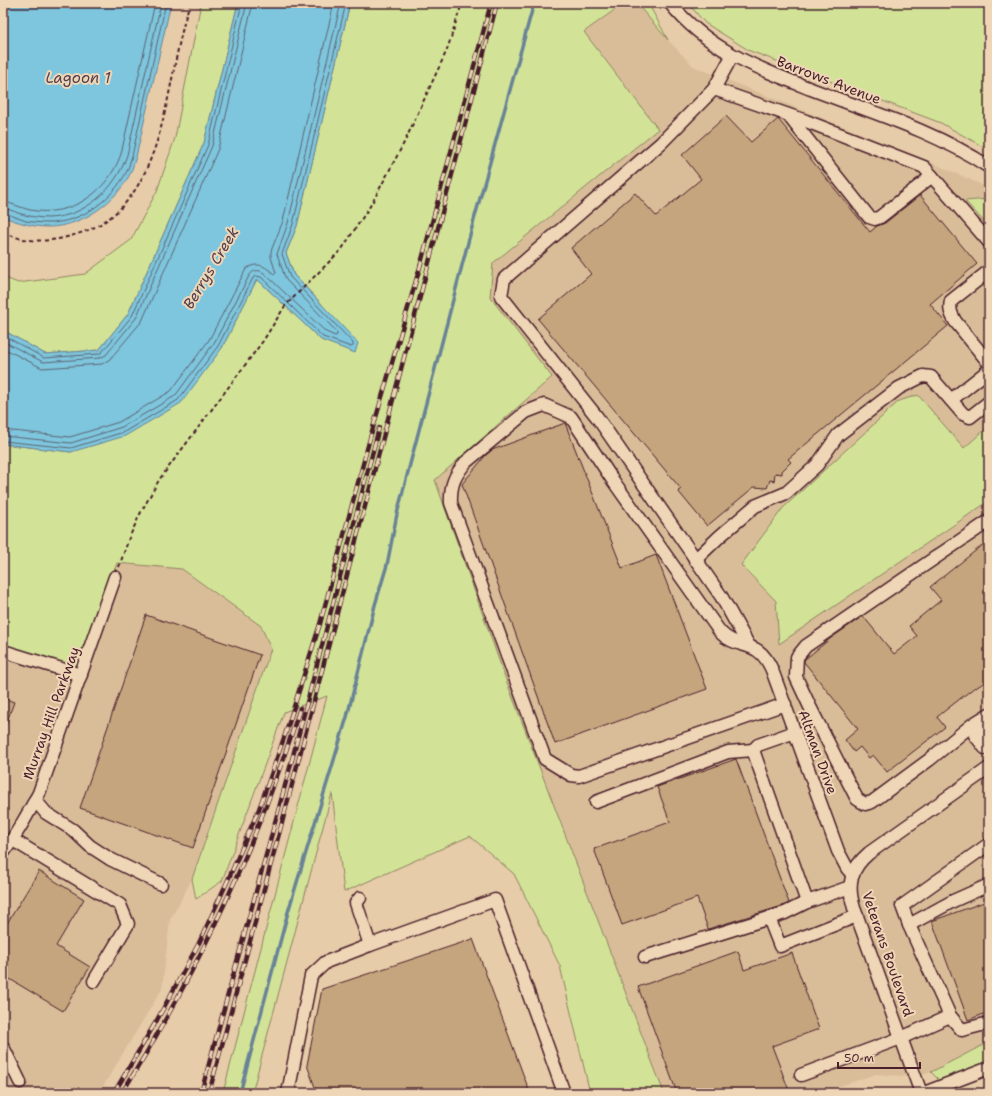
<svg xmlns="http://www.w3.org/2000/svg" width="992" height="1096" viewBox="0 0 992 1096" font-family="'Shantell Sans',sans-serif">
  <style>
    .built { fill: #d9bd99 }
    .green { fill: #d2e397; stroke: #8e8161 }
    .water { fill: #7dc6dd; stroke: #698396 }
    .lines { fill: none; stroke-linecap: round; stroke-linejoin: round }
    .shore { stroke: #5e6272; stroke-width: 1 }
    .stream { stroke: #698396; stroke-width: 3.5 }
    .building { fill: #c5a57e; stroke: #4a1f2b }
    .minor-casing { stroke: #4a1f2b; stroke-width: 15 }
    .path { stroke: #4a1f2b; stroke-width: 2; stroke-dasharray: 4 3; stroke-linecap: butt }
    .minor { stroke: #eed6b6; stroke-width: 12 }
    .rail-casing { stroke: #4a1f2b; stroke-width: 4.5 }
    .rail { stroke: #eed6b6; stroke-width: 3; stroke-dasharray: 9; stroke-linecap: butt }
    .labels { text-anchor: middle; stroke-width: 4; stroke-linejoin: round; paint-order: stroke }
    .street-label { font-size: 14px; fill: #4a1f2b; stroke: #eed6b6 }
    .water-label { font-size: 15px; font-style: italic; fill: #54404f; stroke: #eed6b6 }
  </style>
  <rect width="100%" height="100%" fill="#e6cca8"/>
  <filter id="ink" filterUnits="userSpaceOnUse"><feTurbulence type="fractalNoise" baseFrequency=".025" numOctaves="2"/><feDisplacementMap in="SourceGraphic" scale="8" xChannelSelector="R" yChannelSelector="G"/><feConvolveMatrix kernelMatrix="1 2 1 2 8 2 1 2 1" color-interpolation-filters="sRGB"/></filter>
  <g filter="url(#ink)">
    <!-- built -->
    <g class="built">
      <path d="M624,3H636L668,40L693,66L928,161L989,188V199L966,201L989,227V426L964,448L918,395L741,565L776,601L779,643L989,501V1042L931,1072L915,1077L876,1074L820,1093H664L506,680L435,480L552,377L489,297L493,263L658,129L584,32Z"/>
      <path d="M117,563L182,569L261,626L271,649L192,879L170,920L162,989L99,1093H3V656L74,681Z"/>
    </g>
    <!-- green -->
    <g class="green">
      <path d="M201,3H238L204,143L128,314L99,350L45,354L3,330V277L18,283L85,274L131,240L157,191L175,138Z"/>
      <path d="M350,3H624L584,32L658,129L493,263L490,297L552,377L435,480L506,680L664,1093H590L560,966L514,874L470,836L344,892L332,793L252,1093H223L327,696L284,712L222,881L196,899L192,879L271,649L261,626L182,569L117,563L74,681L3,656V444L71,452L222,348L257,279L321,340L355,352L320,302L294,275L286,253L297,226Z"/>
      <path d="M636,3H648L668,40Z"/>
      <path d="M688,3H989V150L941,123L750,51L705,23Z"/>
      <path d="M989,199V227L965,201Z"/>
      <path d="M918,395L964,448L989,426V501L779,644L776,601L741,565L783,508L899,401Z"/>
      <path d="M989,1042V1064L942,1083L931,1072Z"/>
    </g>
    <!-- water -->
    <g class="water">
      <path d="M3,3H171L136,157C134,162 133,167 131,172C117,202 81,227 48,227C32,227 18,222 3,217Z"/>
      <path d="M238,3H350L297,226L286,253L294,275L358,343L355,353L321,340L257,279L222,348L181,403L125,436L71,452L3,444V330L45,354L99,350L128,314L204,143Z"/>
    </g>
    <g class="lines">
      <!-- shore -->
      <g class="shore">
        <path d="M3,202C12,203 21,208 30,210C71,218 108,192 121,154L155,3"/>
        <path d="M3,208C8,209 13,211 18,213C27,216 38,218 48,218C85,217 116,189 127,155L161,3"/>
        <path d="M3,213C11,214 19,219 26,221C33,222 41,223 48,223C81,223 112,200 127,171C129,167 130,161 132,156L166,3"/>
        <path d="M3,335L44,358L99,354L102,352L132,316L208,145L242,3"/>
        <path d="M3,341L43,362L100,358L106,355L136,318L212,146L247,3"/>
        <path d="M3,348L42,368L102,364L110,359L142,321L218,149L253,3"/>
        <path d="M3,430L70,437L119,422L171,391L209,340L246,269C257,261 265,266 274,274L276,273L271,257V251L283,221L334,3"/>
        <path d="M3,436L71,443L122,427L175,396L214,343L249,276C253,270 258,269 264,273L326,332L335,336L337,335V332L286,280L277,254L288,223L341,3"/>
        <path d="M3,441L71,448L124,432L178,400L218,346L253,278L256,276L261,277L323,337L351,347L353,346V343L290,277L282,254L293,224L346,3"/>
      </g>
      <!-- stream -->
      <path class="stream" d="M240,1093L288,912L347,717L375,605L387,565L397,514L471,231L534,3"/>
    </g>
    <!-- building -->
    <g class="building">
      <path d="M726,116L751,142L778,119L870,232L877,226L885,223L920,195L977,264L930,304L948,326L788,459L791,462L782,471V474L775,473L774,481L770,480L767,488L754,487L707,526L678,491L681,489L538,319L591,274L571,248L635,193L656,216L701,179L682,155Z"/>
      <path d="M565,423L622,568L656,555L707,689L555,744L462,484L486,455L492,450Z"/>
      <path d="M984,544L989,550V679L976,688L975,687L937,717L945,727L887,772L873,755L869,758L860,747L854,752L845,740L858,729L804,662V660L831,638L863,616L894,654L917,636L909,626L941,600L930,587Z"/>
      <path d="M146,615L260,655L193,848L80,808Z"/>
      <path d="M3,698L14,702L4,730H3Z"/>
      <path d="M736,759L789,903L782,906L708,929L697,898L622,925L594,849L670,822L657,787Z"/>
      <path d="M39,871L84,899L56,946L90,967L63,1011L3,975L7,967L3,964V930Z"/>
      <path d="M987,901L989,907V1012L968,1020L932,921Z"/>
      <path d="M473,939L530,1093H317L307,1065L322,989Z"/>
      <path d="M738,951L744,970L792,953L819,1029L772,1046L790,1093H677L638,987Z"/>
    </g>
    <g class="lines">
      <!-- minor casing -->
      <g class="minor-casing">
        <g id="minor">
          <path d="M670,3C708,50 757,68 811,89C871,112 935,131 989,167"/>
          <path d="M732,56L714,89L661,143L504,279L501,296L597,417L721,596L749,646"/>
          <path d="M714,89L806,121L924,167L989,242"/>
          <path d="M788,115L869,217L875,219L880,217L932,176"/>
          <path d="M989,271L951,301C949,309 951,314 955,321L989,363"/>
          <path d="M951,400L989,370"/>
          <path d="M989,521L806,646L797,657L796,677L811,709L857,799L865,804L872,802L929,760L973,724L989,714"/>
          <path d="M695,560L719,537L755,506L786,493L817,465L838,435L899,388L923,376L931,377L963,414L970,417L989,402"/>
          <path d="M3,651L81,675"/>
          <path d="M785,704L579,776L571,775L545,759L451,503C450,485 455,475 466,462L526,412L544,405L571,417L614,482L720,632C739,652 757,636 772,670L838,851L847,868L853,875"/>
          <path d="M795,732L758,745L753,750L807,902L850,887"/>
          <path d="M989,734L984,729L975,727V735L985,748H989"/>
          <path d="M35,800L46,813L73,830L90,846L110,859L161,884"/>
          <path d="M596,802L728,752L753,750"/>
          <path d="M13,840L120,905L128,924L94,981"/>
          <path d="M3,853C17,834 28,814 39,793L115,577"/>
          <path d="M360,898L356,903L370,945"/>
          <path d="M769,918L780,946L857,916"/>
          <path d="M909,925L902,906L989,844"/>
          <path d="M645,957L785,913L807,902"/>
          <path d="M950,1016L962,1030L989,1023"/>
          <path d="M3,1047L20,1082"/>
          <path d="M801,1075L901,1038L950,1016L909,925L953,901L989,885"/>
          <path d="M288,1093L311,976L326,962L370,945L495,900L564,1093"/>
          <path d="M921,1093L854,908C847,885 850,869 869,853L989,768"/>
          <path d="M924,1093L989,1068"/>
        </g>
      </g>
      <!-- path -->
      <g class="path">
        <path d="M3,233C10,235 17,238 23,239C43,243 64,239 83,232C169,202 165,75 190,3"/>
        <path d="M119,567L129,538L141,512L159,480L263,341L285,306L342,249L372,203L405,141L447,50L462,3"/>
      </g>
      <!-- minor -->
      <use href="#minor" class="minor"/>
      <!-- rail casing -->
      <g class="rail-casing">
        <g id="rail">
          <path d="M114,1093L157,1020L199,943L228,880L259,809L286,732L320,624L370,438L420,267L491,3"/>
          <path d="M122,1093C197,973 258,843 300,708"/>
          <path d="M201,1093L289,771L379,428"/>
          <path d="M209,1093L283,819L497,3"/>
        </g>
      </g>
      <!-- rail -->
      <use href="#rail" class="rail"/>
    </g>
  </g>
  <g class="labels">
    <!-- street labels -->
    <g class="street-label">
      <text transform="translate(829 80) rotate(21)" y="5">Barrows Avenue</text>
      <text transform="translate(51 713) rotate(-70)" y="5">Murray Hill Parkway</text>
      <text transform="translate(818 752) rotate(70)" y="5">Altman Drive</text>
      <text transform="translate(888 954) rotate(71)" y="5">Veterans Boulevard</text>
    </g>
    <!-- water labels -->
    <g class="water-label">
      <text x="78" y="83">Lagoon 1</text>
      <text transform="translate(211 268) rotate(-59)" y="5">Berrys Creek</text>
    </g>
  </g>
  <!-- margin -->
  <rect width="992" height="1096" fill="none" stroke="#eed6b6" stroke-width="16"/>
  <rect x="8" y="8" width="976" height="1080" fill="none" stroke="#4a1f2b" stroke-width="1.5" filter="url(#ink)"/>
  <!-- scale -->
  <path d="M838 1062v6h82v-6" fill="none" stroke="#4a1f2b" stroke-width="2"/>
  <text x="844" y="1062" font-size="12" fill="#4a1f2b" stroke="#eed6b6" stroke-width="3" paint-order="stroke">50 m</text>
</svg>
